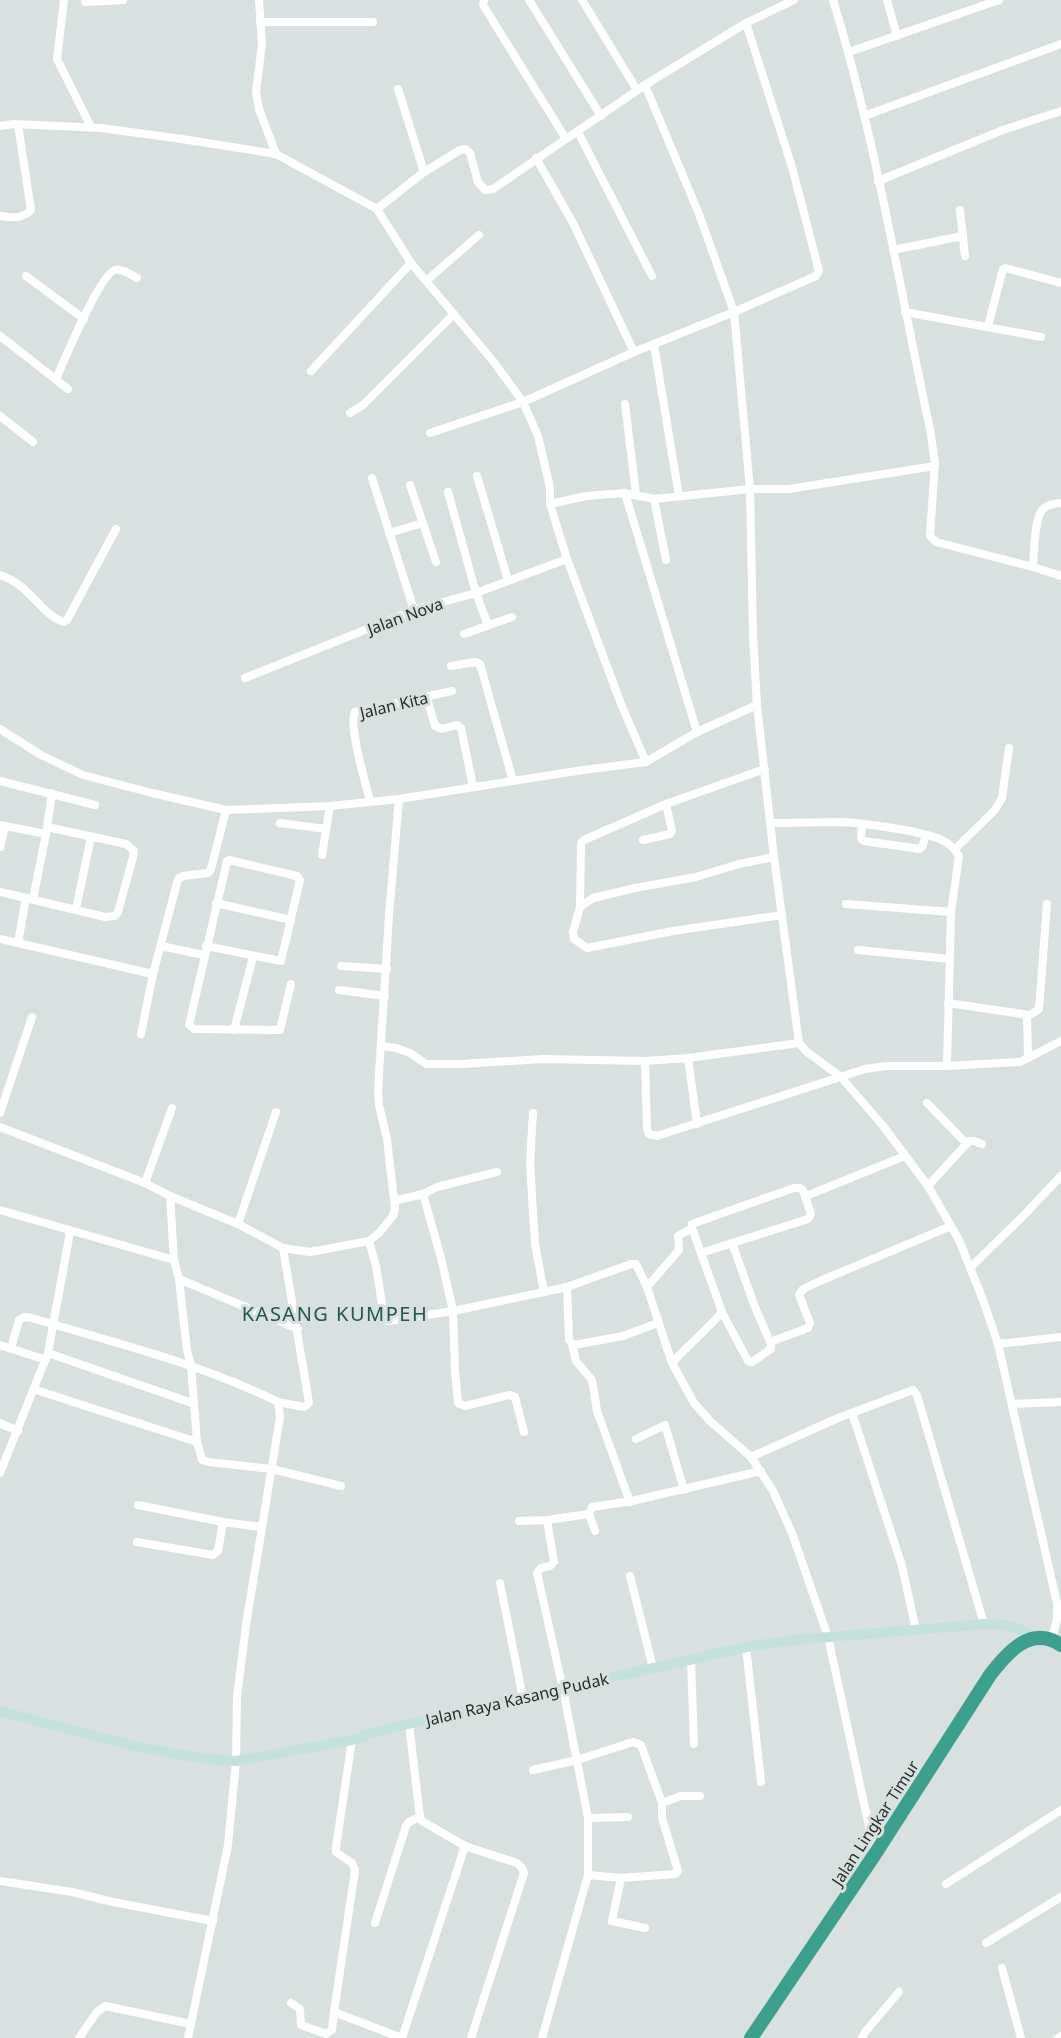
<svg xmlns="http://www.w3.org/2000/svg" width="1061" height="2038" viewBox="0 0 1061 2038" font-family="'Noto Sans',sans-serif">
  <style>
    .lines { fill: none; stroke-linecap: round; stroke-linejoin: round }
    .street { stroke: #fff; stroke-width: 8 }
    .secondary { stroke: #c4e2dd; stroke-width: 10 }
    .highway { stroke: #3ba08e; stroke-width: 14 }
    .labels { text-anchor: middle; stroke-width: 6; stroke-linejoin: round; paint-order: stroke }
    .street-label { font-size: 16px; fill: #272b2a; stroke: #d8e1df }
    .quarter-label { font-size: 20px; letter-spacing: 1.5px; fill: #21574d; stroke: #d8e1df }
  </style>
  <rect width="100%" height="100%" fill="#d8e1df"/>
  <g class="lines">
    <!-- street -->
    <g class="street">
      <path d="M64,0L57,59L91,127"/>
      <path d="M259,0L262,44L256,92L259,109L276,154"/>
      <path d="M484,0L483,5L566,139"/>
      <path d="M529,0L601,116"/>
      <path d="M582,0L637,90"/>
      <path d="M833,0C876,140 899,286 930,429L935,463L930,536L936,542L1033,567L1061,576"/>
      <path d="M887,0L897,36"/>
      <path d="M85,2L123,0"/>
      <path d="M260,22H373"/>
      <path d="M746,23L792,167L819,271L816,276L734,312L750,489L753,635L757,705L774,857L799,1043L807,1052L841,1077L884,1127L928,1186L959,1240L983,1300L998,1344L1057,1603V1619L1052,1639"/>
      <path d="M849,52L999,0"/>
      <path d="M398,89L424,172"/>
      <path d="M864,116L1061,44"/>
      <path d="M0,126L14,124L101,128L182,139L276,154L377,209L411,263L493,361L523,402L538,436L550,488V504L567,559L621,704L646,762"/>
      <path d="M578,132L652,276"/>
      <path d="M536,158L573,223L634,352"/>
      <path d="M878,181L1003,130L1061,111"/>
      <path d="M377,209L424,172L460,150L465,149L470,153L478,182L485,190L493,189L645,85L746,23L794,0"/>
      <path d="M960,210L965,256"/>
      <path d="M1,216C13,218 22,219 31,210L18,125"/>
      <path d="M893,250L963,236"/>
      <path d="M26,276L84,319"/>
      <path d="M426,281L479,235"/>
      <path d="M905,312L1041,337"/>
      <path d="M988,326L1003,269L1005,268L1061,283"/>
      <path d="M0,336L68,389"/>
      <path d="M654,345L679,496"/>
      <path d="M311,371L411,263"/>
      <path d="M56,379C64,361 100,274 115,270C122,268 131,275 137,278"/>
      <path d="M625,404L636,494"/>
      <path d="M350,413L363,405L454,314"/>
      <path d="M0,416L33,442"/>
      <path d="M430,433L523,402L634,352L734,312L699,214L645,85"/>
      <path d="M477,476L508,580"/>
      <path d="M372,478L413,607L417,609"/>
      <path d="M410,485L436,562"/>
      <path d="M448,492L476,593L488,625"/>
      <path d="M625,493L697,732"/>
      <path d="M654,499L666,560"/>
      <path d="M550,504L586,496L625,493L654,499L750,489H789L935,466"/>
      <path d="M389,533L423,523"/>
      <path d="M1033,567C1034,554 1034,518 1043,509C1048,504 1054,504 1061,503"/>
      <path d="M0,575C30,584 41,615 64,622L67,620L116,529"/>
      <path d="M464,634L512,617"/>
      <path d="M451,666L475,662L480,664L513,781"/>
      <path d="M245,678L417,609L476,593L567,559"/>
      <path d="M427,698L435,726L442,729L457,725L461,728L473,787"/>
      <path d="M0,729L41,755L83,775L152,793L226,810L330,806L399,799L583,770L646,762L697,732L757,705"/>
      <path d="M0,781L95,805"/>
      <path d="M370,801C366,784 348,726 355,712L452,691"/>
      <path d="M280,823L326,829"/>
      <path d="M862,824L861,839L864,841L920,849L922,847L926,835"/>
      <path d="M0,825L46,834"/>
      <path d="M643,840L670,834L672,831L666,804L765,769"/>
      <path d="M0,847L5,826"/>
      <path d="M955,849L995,810L1002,798L1009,748"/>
      <path d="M322,855L330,806"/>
      <path d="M774,857L739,864L696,877L635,888L593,898L580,907L573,932L574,939L587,948L673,931L782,915"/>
      <path d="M0,892L26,898"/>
      <path d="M33,899L46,834L52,793"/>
      <path d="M216,903L291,920"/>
      <path d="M846,904L951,912"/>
      <path d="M580,907L581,843L584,840L666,804"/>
      <path d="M76,909L91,837"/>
      <path d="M0,939L153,974L178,879L183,876L208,873L211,869L226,810"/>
      <path d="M18,943L26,898L105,917L115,916L118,912L133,857L134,851L126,844L47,827"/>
      <path d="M161,946L204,955"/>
      <path d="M206,946L281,961L300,880L297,876L229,860L227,861L189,1025L194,1029L280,1030L291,984"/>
      <path d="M858,950L950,959"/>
      <path d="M341,966L387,969"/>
      <path d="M339,990L385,996"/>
      <path d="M948,1003L1029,1015"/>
      <path d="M234,1030L253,957"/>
      <path d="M141,1034L153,974"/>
      <path d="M381,1046L396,1048L410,1053L426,1064H462L543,1059L645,1061L688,1058L799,1043"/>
      <path d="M688,1058L697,1124"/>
      <path d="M1028,1058L1027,1017L1039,1009L1047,904"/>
      <path d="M645,1061L647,1129L649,1134L657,1136L865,1069L886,1066H947L951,912L959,856C955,849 950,844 942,840C921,831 865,823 841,822C817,822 794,823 770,823"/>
      <path d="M947,1066L1020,1062L1061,1041"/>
      <path d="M927,1103L967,1144"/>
      <path d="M0,1113L32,1017"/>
      <path d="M0,1127L145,1183L170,1196L238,1224L283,1248L310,1252L369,1241L379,1233L393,1216L395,1208L387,1139L379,1105L378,1090L389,915L399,799"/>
      <path d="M145,1183L172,1108"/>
      <path d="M928,1186L969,1141H974L982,1144"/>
      <path d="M423,1194L437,1187L497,1172"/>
      <path d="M170,1196L174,1260L179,1279L187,1350L191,1365L197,1442L202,1460L208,1462L272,1469L341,1486"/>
      <path d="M806,1196L905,1156"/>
      <path d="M394,1201L423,1194L441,1258L453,1311L455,1371L458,1403L465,1406L510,1395L515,1397L524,1432"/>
      <path d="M0,1210L174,1260"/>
      <path d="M238,1224L276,1112"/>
      <path d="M692,1228L722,1312L748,1361L752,1362L771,1349V1344L755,1307L732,1243"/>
      <path d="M369,1241L376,1266L384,1316L388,1321L453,1311L544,1292L535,1244L530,1163L533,1113"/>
      <path d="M970,1268L1024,1215L1061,1176"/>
      <path d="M179,1279L298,1329"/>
      <path d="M567,1287L569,1340L574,1345L623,1336L658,1323"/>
      <path d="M647,1287L679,1250L678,1236L692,1228V1224L794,1188H800L803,1190L811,1214L808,1219L701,1253"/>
      <path d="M544,1292L567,1287L631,1264H636L647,1287L672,1363L694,1403L710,1421L751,1457L773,1491L792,1533L828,1637L875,1854"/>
      <path d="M770,1342L808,1328L810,1323L799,1295L803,1289L820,1281L951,1226"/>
      <path d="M572,1344L576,1361L592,1380L597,1411L630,1502"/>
      <path d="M998,1344L1061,1337"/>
      <path d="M0,1345L46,1360"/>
      <path d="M11,1348L19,1320L24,1317L32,1318C115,1343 200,1363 278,1402L280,1417L246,1625L237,1697L236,1761L228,1845L188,2038"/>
      <path d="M48,1353L192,1403"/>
      <path d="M672,1363C688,1345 707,1330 722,1312"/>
      <path d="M33,1389L197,1442"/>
      <path d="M278,1402L304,1407L309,1403L283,1248"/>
      <path d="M1012,1404L1061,1402"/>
      <path d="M852,1413L902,1566L916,1630"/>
      <path d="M0,1423L18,1431"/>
      <path d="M636,1439L665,1425L684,1490"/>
      <path d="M751,1457L838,1418L913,1390L917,1395L984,1624"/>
      <path d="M0,1473L48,1353L70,1232"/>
      <path d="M138,1505L223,1522L261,1527"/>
      <path d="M519,1521L547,1520L589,1514"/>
      <path d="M595,1531L589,1514L592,1507L632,1501L761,1471"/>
      <path d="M137,1542L213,1555L218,1551L223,1522"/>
      <path d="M630,1576L653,1668"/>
      <path d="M500,1583L523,1698"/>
      <path d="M746,1647L761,1782"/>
      <path d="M691,1660L694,1744"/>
      <path d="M409,1724L420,1817L422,1821L465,1846L517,1863L522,1868L524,1873L471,2038"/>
      <path d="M352,1740L336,1847V1852L352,1863L355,1870L334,2012L402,2038"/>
      <path d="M533,1770L577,1760L633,1742L641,1745L662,1803V1818L678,1871L675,1874L621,1878L588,1875"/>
      <path d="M662,1803L681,1796H700"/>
      <path d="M588,1818L628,1817"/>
      <path d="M621,1878L612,1921L645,1928"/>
      <path d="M0,1881L72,1892L113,1902L213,1921"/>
      <path d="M946,1884L1061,1810"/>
      <path d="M375,1923L406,1826L409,1822L420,1817"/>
      <path d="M986,1943L1061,1897"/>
      <path d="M1002,1968L1021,2038"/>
      <path d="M291,2003L300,2009L301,2025L326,2034L332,2030L334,2012"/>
      <path d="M79,2038L97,2012L105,2006L191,2024"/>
      <path d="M402,2038L465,1846"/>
      <path d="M542,2038L588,1875V1818L563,1689L537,1573L541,1568L550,1566L554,1562L547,1520"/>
      <path d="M862,2038L865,2032L899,1992"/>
      <path d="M1058,2038L1061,2036"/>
    </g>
    <!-- secondary -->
    <path class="secondary" d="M0,1711L137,1747L206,1759L236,1761L352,1740L379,1731L497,1703L751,1646L794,1640L984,1624C1008,1624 1015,1625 1035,1638"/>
    <!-- highway -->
    <path class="highway" d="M751,2038L875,1854L990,1675C1007,1653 1031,1624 1061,1645"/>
  </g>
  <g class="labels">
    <!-- street labels -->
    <g class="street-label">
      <text transform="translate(405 616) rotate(-20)" y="6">Jalan Nova</text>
      <text transform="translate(394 705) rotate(-13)" y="6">Jalan Kita</text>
      <text transform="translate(517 1699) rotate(-13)" y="6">Jalan Raya Kasang Pudak</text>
      <text transform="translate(875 1823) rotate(-57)" y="6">Jalan Lingkar Timur</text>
    </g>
    <!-- quarter labels -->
    <g class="quarter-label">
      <text x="335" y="1321">KASANG KUMPEH</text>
    </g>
  </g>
</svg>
